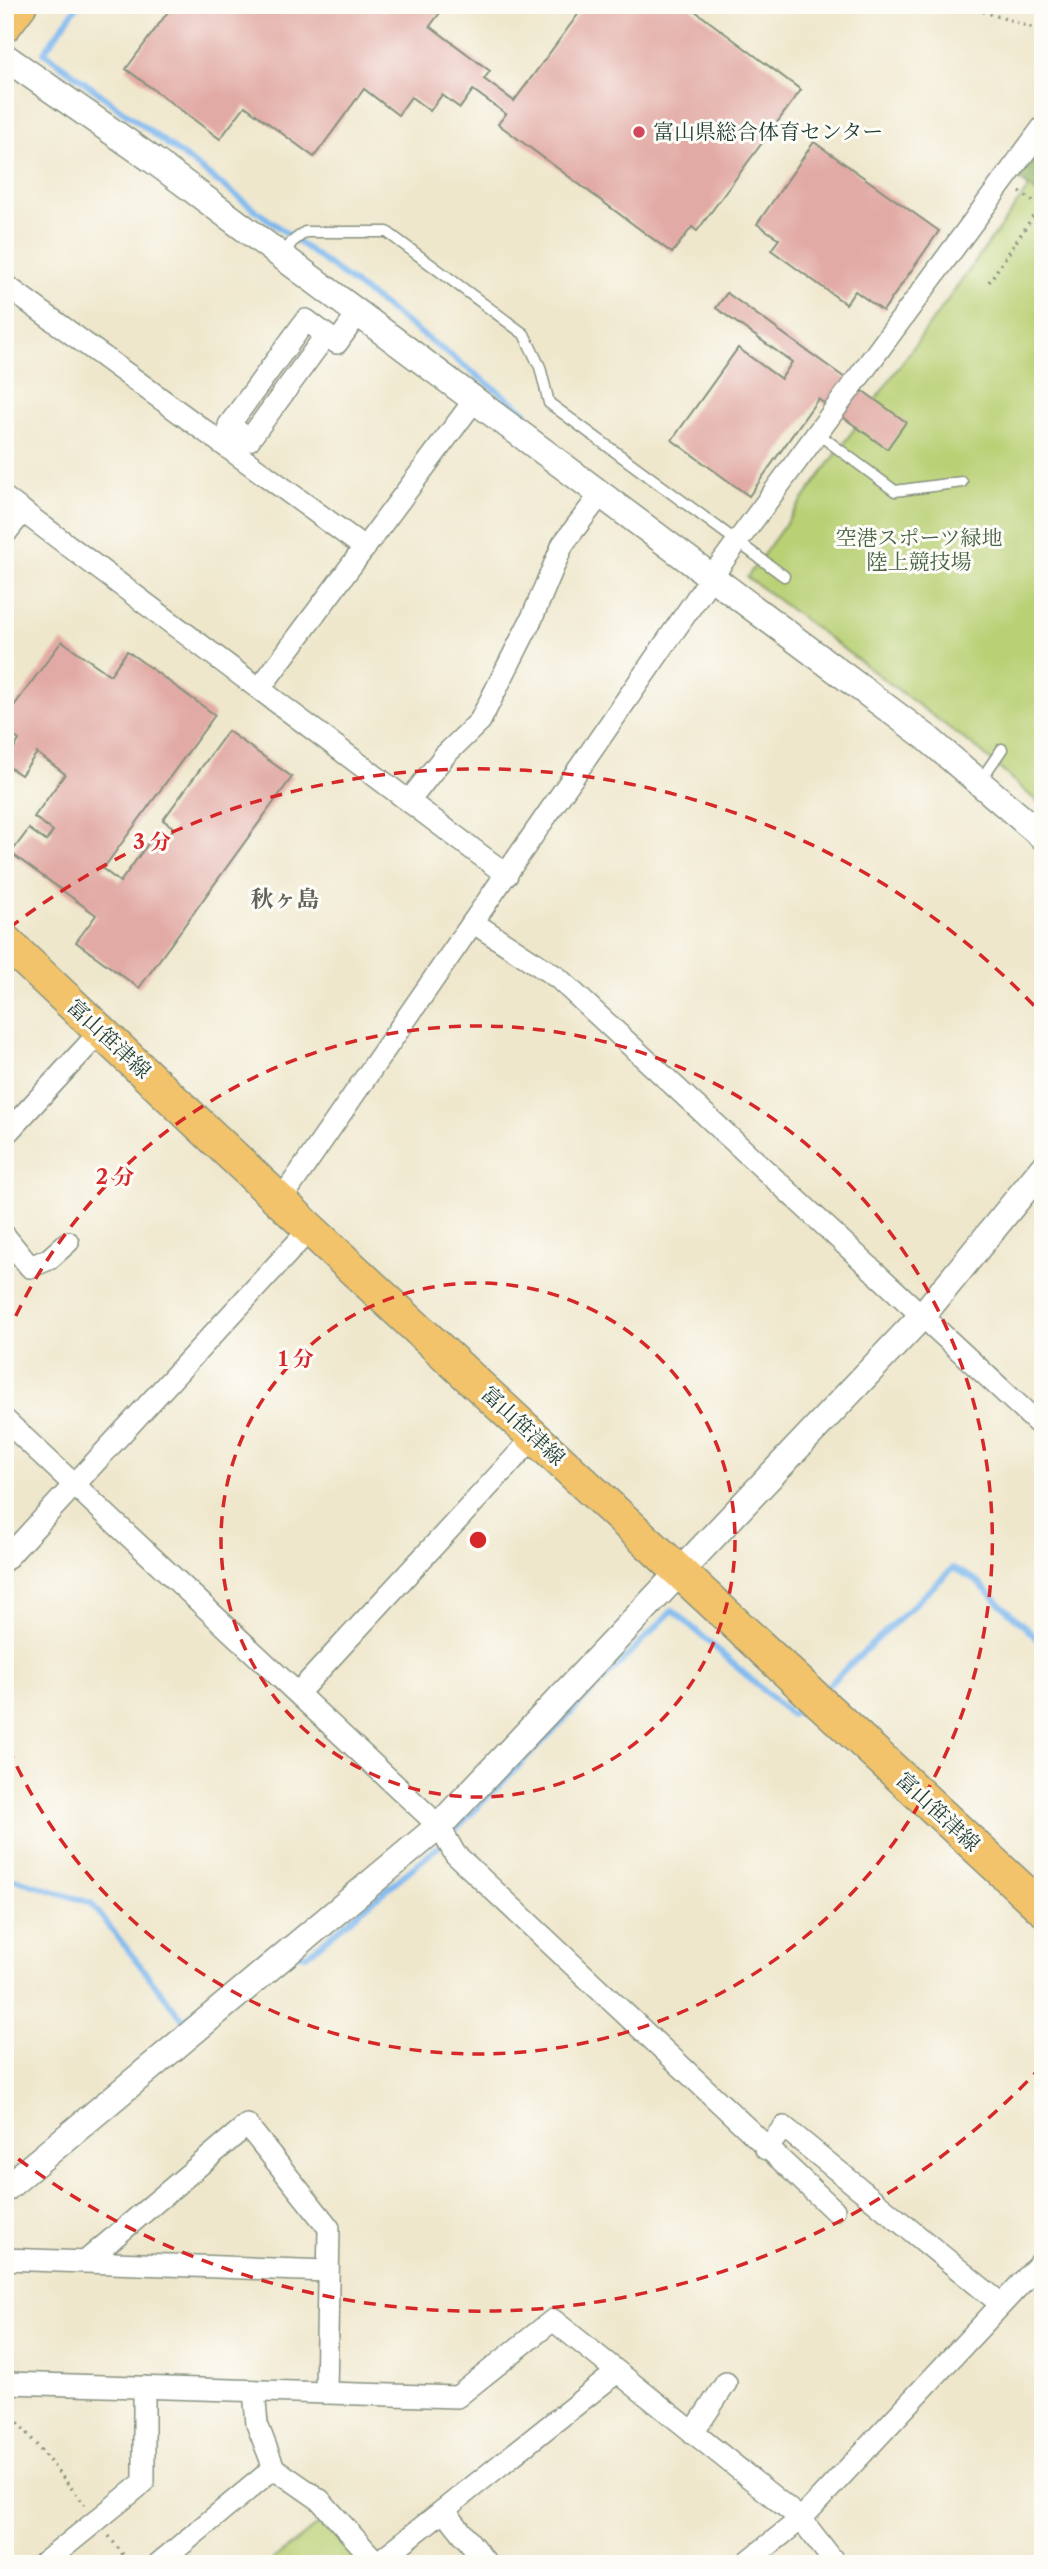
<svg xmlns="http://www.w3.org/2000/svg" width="1048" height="2569" viewBox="0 0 1048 2569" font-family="'Libre Caslon Text','Noto Serif JP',serif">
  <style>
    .green { fill: #b9d075; stroke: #6c8654; stroke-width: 2 }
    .forest { fill: #92b266; stroke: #58784d; stroke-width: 2 }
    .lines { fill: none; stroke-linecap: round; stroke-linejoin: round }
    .stream { stroke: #7cb7ee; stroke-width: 6 }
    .building { fill: #e2aaa4 }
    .service-casing { stroke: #879280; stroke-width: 13 }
    .minor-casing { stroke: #879280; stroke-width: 24 }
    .tertiary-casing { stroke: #879280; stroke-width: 29 }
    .primary-casing { stroke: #879280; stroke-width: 36 }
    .path { stroke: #879280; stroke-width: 3.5; stroke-dasharray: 2 5; stroke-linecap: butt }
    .service { stroke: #fff; stroke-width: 10 }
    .minor { stroke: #fff; stroke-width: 21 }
    .tertiary { stroke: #fff; stroke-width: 26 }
    .primary { stroke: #f2c36a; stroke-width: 33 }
    .ring { fill: none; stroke: #d62828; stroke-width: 3.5; stroke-dasharray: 12 9 }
    .poi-dot { fill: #d1495b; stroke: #fdfcf7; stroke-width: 2.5 }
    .labels { text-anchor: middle; stroke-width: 6; stroke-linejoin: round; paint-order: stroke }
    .poi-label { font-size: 21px; fill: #1f3d34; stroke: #fdfcf7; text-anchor: start }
    .park-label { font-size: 21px; fill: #466244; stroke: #fdfcf7 }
    .street-label { font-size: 21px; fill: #1f3d34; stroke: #fdfcf7 }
    .neighbourhood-label { font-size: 23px; font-weight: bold; fill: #63635b; stroke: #fdfcf7 }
    .centre { fill: #d62828; stroke: #fdfcf7; stroke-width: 3.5 }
    .ring-label { font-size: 21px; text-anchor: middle; font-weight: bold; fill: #d62828; stroke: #fdfcf7; stroke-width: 6; stroke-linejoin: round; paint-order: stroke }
  </style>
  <rect width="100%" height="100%" fill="#fdfcf7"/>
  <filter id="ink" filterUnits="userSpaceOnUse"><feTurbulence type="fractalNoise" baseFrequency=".0143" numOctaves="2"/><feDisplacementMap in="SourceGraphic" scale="14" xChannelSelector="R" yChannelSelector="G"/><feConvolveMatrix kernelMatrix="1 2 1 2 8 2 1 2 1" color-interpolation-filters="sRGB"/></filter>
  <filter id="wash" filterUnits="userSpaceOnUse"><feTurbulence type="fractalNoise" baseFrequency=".00686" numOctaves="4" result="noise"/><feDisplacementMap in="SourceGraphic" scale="28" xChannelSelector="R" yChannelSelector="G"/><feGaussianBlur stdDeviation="1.57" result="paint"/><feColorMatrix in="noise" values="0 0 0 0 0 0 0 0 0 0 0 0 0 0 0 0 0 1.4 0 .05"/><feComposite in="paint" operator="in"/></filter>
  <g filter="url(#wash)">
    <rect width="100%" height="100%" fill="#efe7cc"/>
    <!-- green -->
    <g class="green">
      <path d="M1043,168V807L980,751L747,577Z"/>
      <path d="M325,2519L361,2564H268Z"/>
    </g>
    <!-- forest -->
    <path class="forest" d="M1043,147V194L1041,196L1019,179Z"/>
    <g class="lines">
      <!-- stream -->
      <g class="stream">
        <path d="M78,5L44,52L526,412"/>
        <path d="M822,1691L953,1568L974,1579L1043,1644"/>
        <path d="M450,1835L673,1610L791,1715L808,1702"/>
        <path d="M5,1876L91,1903L184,2021L263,1953L273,1954"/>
        <path d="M298,1954L307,1955L443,1843"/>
      </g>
    </g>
    <g id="blocks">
      <!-- building -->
      <g class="building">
        <path d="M173,5H376L384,11L388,5H446L430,26L490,71L484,79L514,101L585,5H687L801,90L697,231L692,227L672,253L498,124L506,114L473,90L460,108L442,95L430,111L411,97L398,115L364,89L314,157L245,106L220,139L126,69Z"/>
        <path d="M814,142L939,231L883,311L855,291L846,304L771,250L779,239L757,224Z"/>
        <path d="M727,293L906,422L887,449L818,399L749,496L672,440L738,348L781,379L792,362L716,308Z"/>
        <path d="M62,641L110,675L127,651L215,715L103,869L120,882L150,841L160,848L174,828L163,820L228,731L292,777L139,988L76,942L96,915L11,853L29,829L46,841L53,831L34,817L65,774L37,753L21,775L5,764L19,740L5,730V718Z"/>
      </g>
    </g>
  </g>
  <g filter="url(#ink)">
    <use href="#blocks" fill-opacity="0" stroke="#879280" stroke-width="2"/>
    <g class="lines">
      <!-- service casing -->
      <g class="service-casing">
        <g id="service">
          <path d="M282,256L292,242L305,232H387L524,334L540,367L549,403L784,576"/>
          <path d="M817,433L895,491L962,482"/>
          <path d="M980,781L1002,749"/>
        </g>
      </g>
      <!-- minor casing -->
      <g class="minor-casing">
        <g id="minor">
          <path d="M5,285L365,548"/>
          <path d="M240,433L249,440L326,335"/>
          <path d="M230,448L240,433L229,425L306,320L337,343L357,315"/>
          <path d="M5,498L507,875"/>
          <path d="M5,534L23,511"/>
          <path d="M260,688L473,402"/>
          <path d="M409,801L445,755L480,721L532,618L563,544L601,494"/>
          <path d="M474,923L558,978L1043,1428"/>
          <path d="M5,1135L101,1031"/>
          <path d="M281,1200L712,576L1043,127"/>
          <path d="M5,1236L30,1267L49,1259L68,1242"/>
          <path d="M5,1420L439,1826L455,1854L834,2210"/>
          <path d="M5,1560L310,1229"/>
          <path d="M298,1693L534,1437"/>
          <path d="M766,2149L784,2127L1001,2304"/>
          <path d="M5,2259L328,2271"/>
          <path d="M86,2261L247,2125L329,2228L326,2393"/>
          <path d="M8,2383L457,2397L553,2320L801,2519L836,2564"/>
          <path d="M254,2391L257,2424L274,2468L320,2500L377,2563L617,2372"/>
          <path d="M693,2433L726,2383"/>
          <path d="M444,2510L487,2564"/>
          <path d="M43,2564L144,2482V2387"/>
          <path d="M158,2564L274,2468"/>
          <path d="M745,2564L801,2519L1043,2260"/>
        </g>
      </g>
      <!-- tertiary casing -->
      <g class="tertiary-casing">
        <g id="tertiary">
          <path d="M5,57L153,160L926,737L1043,837"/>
          <path d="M5,2189L439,1826L922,1316L1043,1168"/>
        </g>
      </g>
      <!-- primary casing -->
      <g class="primary-casing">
        <g id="primary">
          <path d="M5,25L20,5"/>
          <path d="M5,941L310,1229L1043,1909"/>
        </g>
      </g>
      <!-- path -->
      <g class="path">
        <path d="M963,5L1043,31"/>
        <path d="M1020,192L1040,206L1043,203"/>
        <path d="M989,282L1040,206"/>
        <path d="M5,2406L85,2505"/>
        <path d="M109,2536L130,2564"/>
      </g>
      <!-- service -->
      <use href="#service" class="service"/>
      <!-- minor -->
      <use href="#minor" class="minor"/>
      <!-- tertiary -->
      <use href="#tertiary" class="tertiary"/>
      <!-- primary -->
      <use href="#primary" class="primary"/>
    </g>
  </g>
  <!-- distance rings -->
  <g class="ring">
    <circle cx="478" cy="1540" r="257"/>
    <path d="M7 1335A514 514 0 1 1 7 1745"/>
    <path d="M1042 2066A771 771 0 0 1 9 2152M9 928A771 771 0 0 1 1042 1014"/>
  </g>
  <!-- markers -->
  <circle class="poi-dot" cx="639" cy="132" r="7"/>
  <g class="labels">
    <!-- poi labels -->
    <g class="poi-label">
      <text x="653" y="139">富山県総合体育センター</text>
    </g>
    <!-- park labels -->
    <g class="park-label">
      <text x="919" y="545">空港スポーツ緑地<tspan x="919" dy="24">陸上競技場</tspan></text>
    </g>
    <!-- street labels -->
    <g class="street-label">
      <text transform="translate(109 1039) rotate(43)" y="7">富山笹津線</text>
      <text transform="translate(523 1426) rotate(43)" y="7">富山笹津線</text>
      <text transform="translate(938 1812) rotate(43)" y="7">富山笹津線</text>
    </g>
    <!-- neighbourhood labels -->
    <g class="neighbourhood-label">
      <text x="285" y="907">秋ヶ島</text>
    </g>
  </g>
  <circle cx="478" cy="1540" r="10" class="centre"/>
  <g class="ring-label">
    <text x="152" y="849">3 分</text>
    <text x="115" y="1184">2 分</text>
    <text x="296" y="1366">1 分</text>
  </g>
  <!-- margin -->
  <rect width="1048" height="2569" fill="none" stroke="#fdfcf7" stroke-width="28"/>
</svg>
